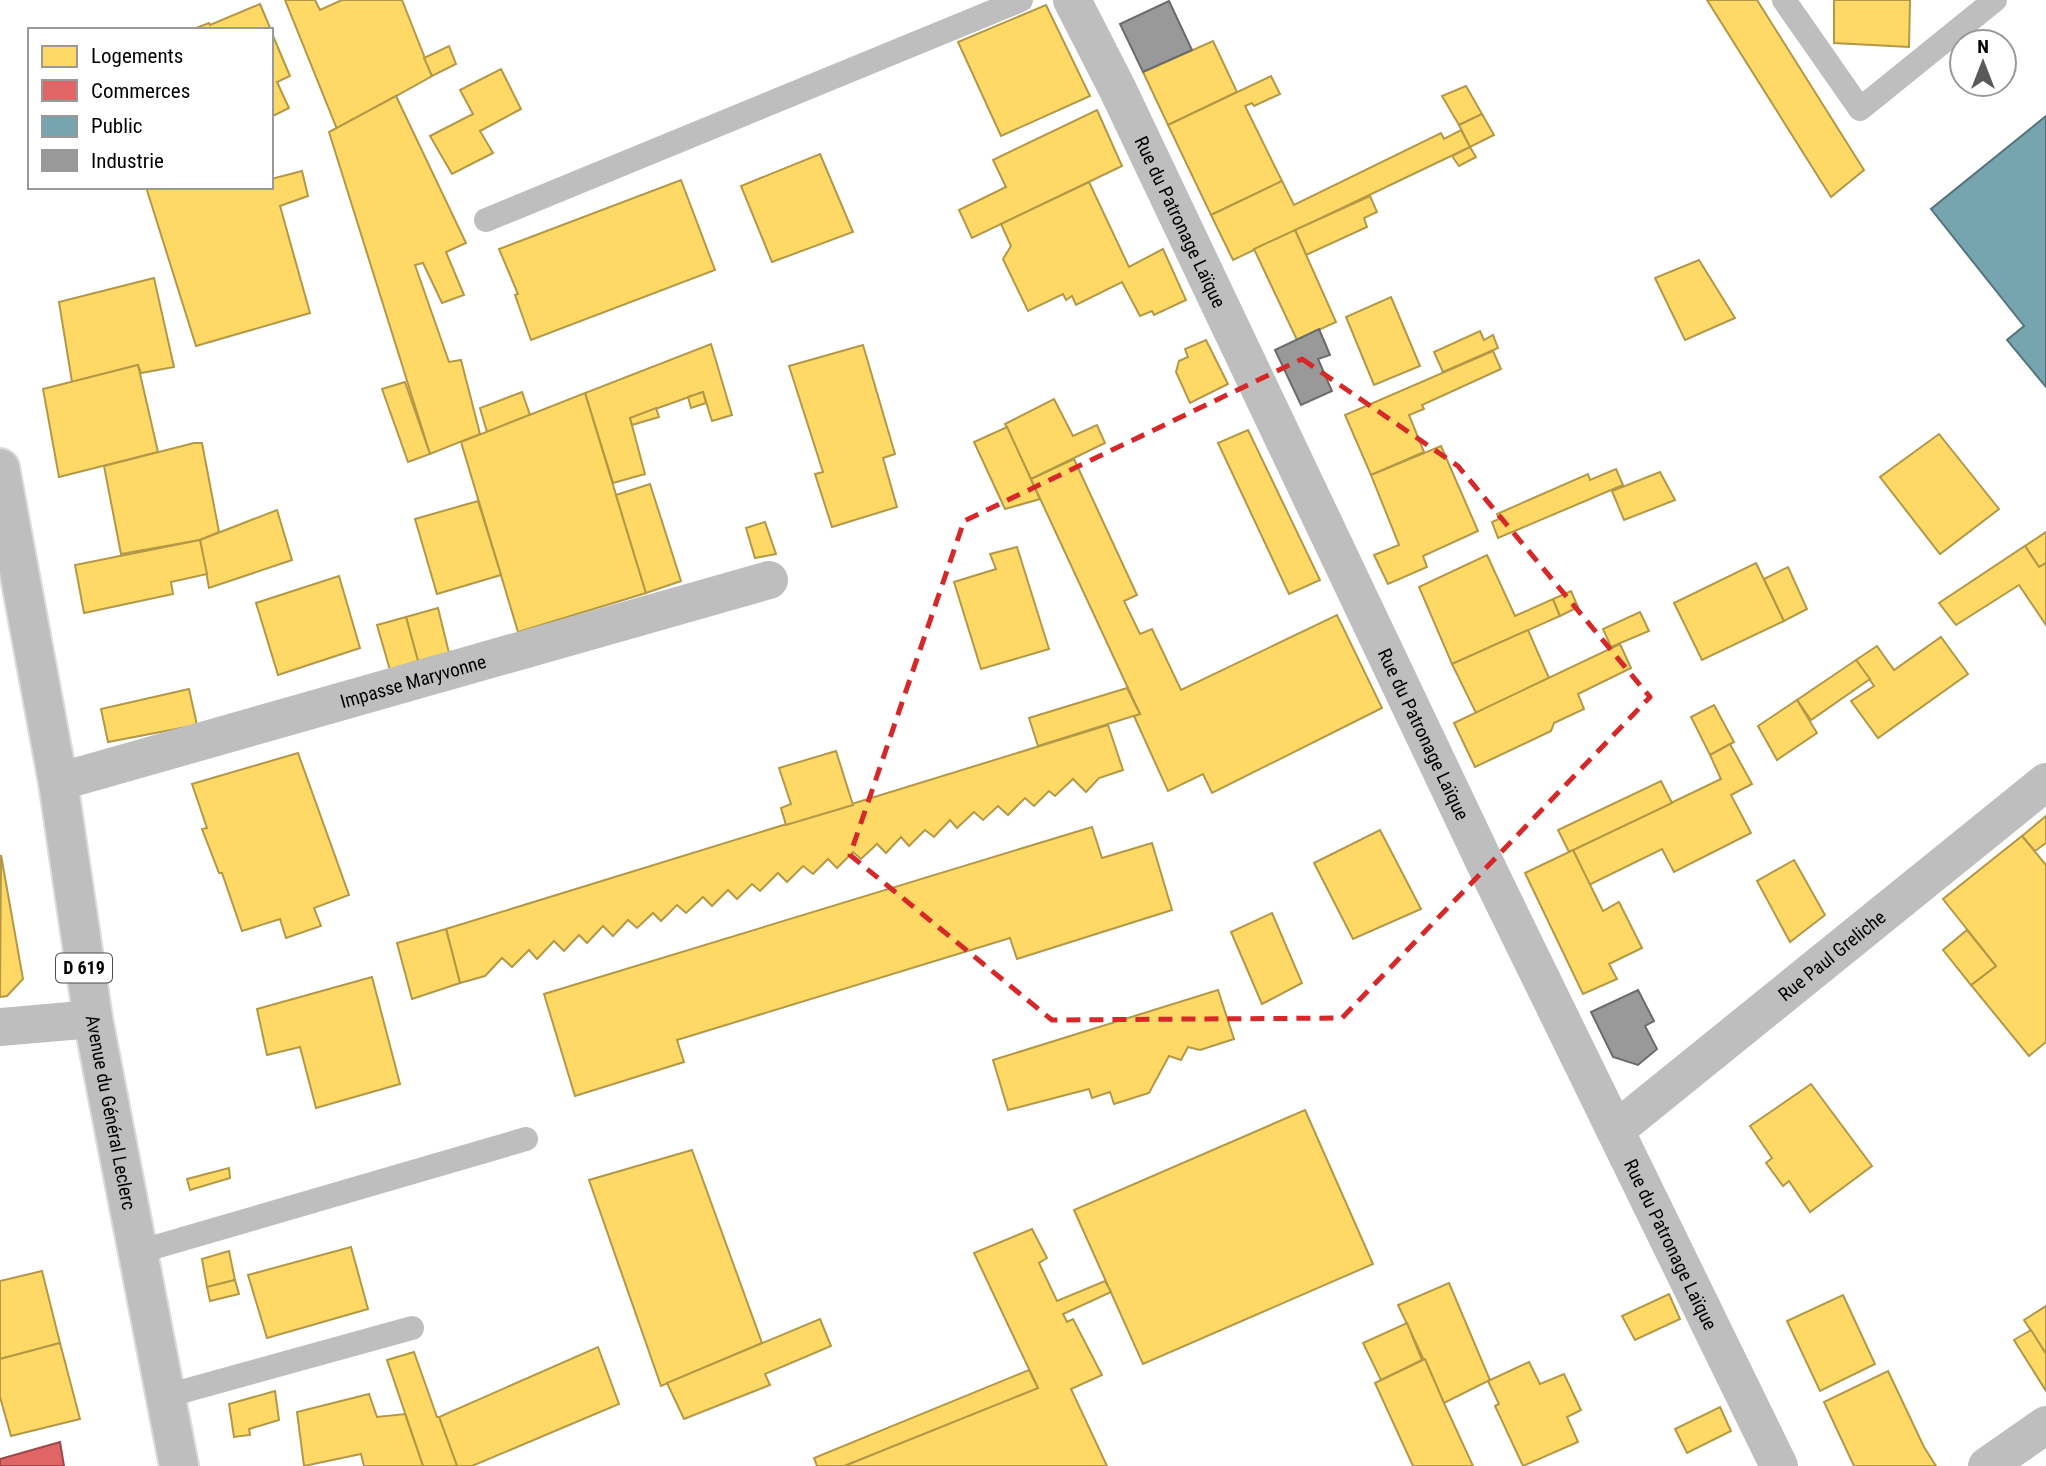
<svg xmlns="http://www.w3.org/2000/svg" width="2046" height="1466" viewBox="0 0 2046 1466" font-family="'Roboto Condensed',sans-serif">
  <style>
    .homes { fill: #ffd966; stroke: #b29847; stroke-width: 2 }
    .shops { fill: #e06666; stroke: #9d4747; stroke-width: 2 }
    .public { fill: #76a5af; stroke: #53747a; stroke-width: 2 }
    .industry { fill: #999; stroke: #6b6b6b; stroke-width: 2 }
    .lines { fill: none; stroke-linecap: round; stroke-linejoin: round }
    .primary-casing { stroke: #dbdbdb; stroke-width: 42 }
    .service { stroke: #bebebe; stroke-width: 24 }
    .minor { stroke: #bebebe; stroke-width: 38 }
    .primary { stroke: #bebebe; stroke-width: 38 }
    .marked { fill: none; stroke: #d62828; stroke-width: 5; stroke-dasharray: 14 9; stroke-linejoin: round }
    .labels { text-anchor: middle; stroke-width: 7; stroke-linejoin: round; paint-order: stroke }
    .shield { fill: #fff; stroke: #4c4c4c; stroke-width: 2 }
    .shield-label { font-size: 18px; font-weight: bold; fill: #000 }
    .street-label { font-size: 19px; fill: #000; stroke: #fff }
  </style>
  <rect width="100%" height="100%" fill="#fff"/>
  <!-- homes -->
  <g class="homes">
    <path d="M285,0H315L320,10L342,0H402L432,76L337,129Z"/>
    <path d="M1707,0H1757L1864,170L1831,197Z"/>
    <path d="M1834,0H1910L1909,47L1834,43Z"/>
    <path d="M260,4L271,30H191L209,23L210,25Z"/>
    <path d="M1046,5L1090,96L1001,136L958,42Z"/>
    <path d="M271,31L290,76L277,82L289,108L271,117Z"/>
    <path d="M1213,41L1237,92L1168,125L1143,72Z"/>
    <path d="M449,46L456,64L432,76L424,58Z"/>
    <path d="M501,69L521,109L480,131L493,153L452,174L430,136L473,114L460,90Z"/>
    <path d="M1271,76L1280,94L1254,106L1252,103L1245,106L1282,181L1211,215L1168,125Z"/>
    <path d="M1466,86L1482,114L1459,125L1442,96Z"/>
    <path d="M396,96L466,243L446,252L464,295L442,303L423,263L415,265L449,362L461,360L480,434L430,454L329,132Z"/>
    <path d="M1097,110L1122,166L972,238L959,210L1006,187L993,160Z"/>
    <path d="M1482,114L1494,135L1470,147L1459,125Z"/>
    <path d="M1461,130L1470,147L1233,260L1211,215L1282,181L1294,205L1441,133L1444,139Z"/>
    <path d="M1470,147L1476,157L1459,166L1452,156Z"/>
    <path d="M820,154L853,232L772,262L741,186Z"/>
    <path d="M302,171L308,196L280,206L310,313L196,346L146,187H271V179Z"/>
    <path d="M681,180L715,270L531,340L515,295L518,294L499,249Z"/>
    <path d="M1089,182L1129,267L1163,249L1186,300L1154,315L1152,311L1140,316L1122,282L1076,305L1072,296L1066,300L1063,294L1028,311L1003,259L1011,246L1001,224Z"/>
    <path d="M1370,196L1377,212L1364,218L1367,227L1306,255L1295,230Z"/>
    <path d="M1295,230L1336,322L1297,340L1254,249Z"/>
    <path d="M1699,260L1735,318L1685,340L1655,278Z"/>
    <path d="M154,278L174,367L141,373L138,365L72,382L59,302Z"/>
    <path d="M1391,297L1420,366L1374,385L1346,317Z"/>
    <path d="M1480,331L1484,340L1493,335L1498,348L1443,372L1434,352Z"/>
    <path d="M1206,340L1228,384L1190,403L1176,372L1179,361L1188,357L1185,349Z"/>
    <path d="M711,344L732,415L712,421L703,392L630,418L645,474L613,483L585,393Z"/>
    <path d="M863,345L895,454L883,458L897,507L832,527L815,474L823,472L789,366Z"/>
    <path d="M1493,351L1501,369L1422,405L1424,409L1409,415L1424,452L1371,475L1345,415Z"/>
    <path d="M138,365L158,452L59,477L43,389Z"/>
    <path d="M405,382L430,454L408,462L382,389Z"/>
    <path d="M522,392L530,415L487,432L480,408Z"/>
    <path d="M703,392L706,403L691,408L688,397Z"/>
    <path d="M585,393L646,593L518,632L461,442Z"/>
    <path d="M1054,399L1073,436L1097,425L1105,443L1031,479L1005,424Z"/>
    <path d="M656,408L659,417L632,425L630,418Z"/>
    <path d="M1007,427L1040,499L1005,509L974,442Z"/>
    <path d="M1248,430L1320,580L1289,594L1218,443Z"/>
    <path d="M1939,434L1999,509L1940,554L1880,477Z"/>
    <path d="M194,443H202L219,532L200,540L121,554L104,466Z"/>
    <path d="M1441,446L1478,531L1423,556L1427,567L1388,584L1374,555L1399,545L1371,475Z"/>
    <path d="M1074,459L1137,595L1124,601L1140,634L1152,629L1181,690L1337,615L1382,708L1212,793L1203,774L1168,791L1134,716L1140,714L1031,479Z"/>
    <path d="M1616,469L1623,485L1498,538L1492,522L1499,519L1497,514L1588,474L1590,480Z"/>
    <path d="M1660,472L1675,500L1624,520L1612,491Z"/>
    <path d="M650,484L681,581L646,593L616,495Z"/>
    <path d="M478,501L501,575L437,594L415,519Z"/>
    <path d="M277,510L292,560L209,588L200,540Z"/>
    <path d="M765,522L776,554L755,558L746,528Z"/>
    <path d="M2046,532V563L2039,567L2025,546Z"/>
    <path d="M200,540L207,574L171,582L173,594L84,613L75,565Z"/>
    <path d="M2025,546L2039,567L2046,563V625L2019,585L1956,625L1939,603Z"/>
    <path d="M1017,547L1049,649L981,669L954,582L996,569L990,554Z"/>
    <path d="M1487,555L1515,616L1553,599L1560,616L1452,664L1419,587Z"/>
    <path d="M1756,563L1784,621L1702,660L1674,603Z"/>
    <path d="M1788,567L1807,609L1784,621L1764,579Z"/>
    <path d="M339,576L360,648L278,675L256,603Z"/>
    <path d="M1571,591L1578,607L1560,616L1553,599Z"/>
    <path d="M438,608L449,653L418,661L406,617Z"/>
    <path d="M1640,612L1649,631L1611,647L1603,629Z"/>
    <path d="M406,617L418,661L390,670L377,625Z"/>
    <path d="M1528,630L1549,678L1476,713L1452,664Z"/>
    <path d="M1941,637L1968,674L1878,738L1851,701L1874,686L1856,660L1877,646L1894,670Z"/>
    <path d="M1620,644L1631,668L1578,694L1584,709L1554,723L1551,731L1475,767L1454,723Z"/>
    <path d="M1856,660L1870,679L1811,720L1797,700Z"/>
    <path d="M1127,688L1140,714L1038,746L1029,718Z"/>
    <path d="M189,689L197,725L108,742L101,709Z"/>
    <path d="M1797,700L1817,733L1777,760L1758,726Z"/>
    <path d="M1714,705L1734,742L1710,755L1691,717Z"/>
    <path d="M1108,725L1123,770L1099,778L1086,792L1073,779L1055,796L1049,791L1034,806L1025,798L1008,815L998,806L983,820L974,812L957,828L950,820L934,837L925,830L909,846L901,837L886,853L877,844L861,859L853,852L837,868L828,859L813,874L803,866L787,882L778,873L760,891L752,884L737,899L728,890L712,906L703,897L686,913L677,905L661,921L653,913L637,928L628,920L613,936L603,926L587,943L579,935L564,951L554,941L537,959L529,950L512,967L502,958L485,976L460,983L446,929Z"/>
    <path d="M1730,744L1752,784L1731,795L1751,833L1674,872L1662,849L1589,885L1573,850L1721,779L1710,755Z"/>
    <path d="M836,751L853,805L786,825L781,808L791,804L779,768Z"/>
    <path d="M298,753L349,895L314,908L321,926L286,938L280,919L242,931L222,873H219L202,829L207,828L192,784Z"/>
    <path d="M1661,781L1672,803L1569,852L1558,830Z"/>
    <path d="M2046,816V843L2035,851L2022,836Z"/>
    <path d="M1092,827L1102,858L1152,843L1172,910L1017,959L1010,938L677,1040L684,1062L575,1096L544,994Z"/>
    <path d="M1380,830L1421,909L1353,939L1314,863Z"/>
    <path d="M2022,836L2046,865V1042L2029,1056L1971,985L1996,966L1943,899Z"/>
    <path d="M1573,850L1603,911L1619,902L1642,948L1609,964L1617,979L1583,994L1525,873Z"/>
    <path d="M1,855L23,979L7,996L0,997Z"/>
    <path d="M1794,860L1825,915L1790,942L1757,881Z"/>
    <path d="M1272,913L1302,983L1262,1004L1231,932Z"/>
    <path d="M446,929L460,983L412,999L397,943Z"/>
    <path d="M1967,930L1996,966L1971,985L1943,950Z"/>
    <path d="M372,977L400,1084L316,1108L300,1047L267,1055L257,1009Z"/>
    <path d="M1218,990L1234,1039L1200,1050L1188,1047L1181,1060L1169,1056L1149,1093L1114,1104L1110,1092L1092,1098L1089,1089L1008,1110L993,1060Z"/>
    <path d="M1811,1084L1872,1166L1810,1212L1789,1181L1783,1186L1766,1163L1772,1158L1750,1126Z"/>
    <path d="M1305,1110L1373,1264L1143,1364L1074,1210Z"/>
    <path d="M692,1150L762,1343L661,1386L589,1180Z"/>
    <path d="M229,1168L230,1178L190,1190L187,1179Z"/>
    <path d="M1032,1229L1047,1258L1039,1263L1057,1301L1105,1281L1111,1292L1063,1314L1067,1322L1073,1319L1102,1375L1071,1389L1107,1466H844L1038,1388L974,1253Z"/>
    <path d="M351,1247L368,1309L267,1338L248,1275Z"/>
    <path d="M229,1251L235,1280L207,1287L202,1259Z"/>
    <path d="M42,1271L60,1343L0,1359V1281Z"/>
    <path d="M235,1280L239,1294L210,1301L207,1287Z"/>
    <path d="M1449,1283L1490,1380L1444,1403L1398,1305Z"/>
    <path d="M1669,1294L1680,1319L1635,1340L1622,1316Z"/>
    <path d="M1843,1295L1875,1364L1820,1391L1787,1321Z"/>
    <path d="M2046,1306V1354L2024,1320Z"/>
    <path d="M820,1319L831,1346L765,1374L770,1385L684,1419L667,1383Z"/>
    <path d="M1407,1323L1422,1360L1381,1380L1363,1343Z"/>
    <path d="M2031,1330L2046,1354V1391L2014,1340Z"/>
    <path d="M60,1343L80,1419L11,1436L0,1397V1359Z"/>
    <path d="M598,1347L619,1404L472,1466H457L439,1417Z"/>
    <path d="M414,1352L437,1417H439L457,1466H423L387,1360Z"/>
    <path d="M1425,1359L1444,1403L1473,1466H1413L1375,1383Z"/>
    <path d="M1529,1362L1540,1384L1564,1374L1581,1410L1567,1417L1578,1442L1523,1466L1495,1406L1499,1404L1488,1381Z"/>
    <path d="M1029,1370L1038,1388L844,1466H817L814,1458Z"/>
    <path d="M1888,1371L1924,1447L1936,1466H1854L1824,1402Z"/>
    <path d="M275,1391L279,1420L249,1429L250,1435L234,1437L229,1404Z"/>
    <path d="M369,1394L377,1417L405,1414L423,1466H364L361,1454L304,1466L297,1412Z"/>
    <path d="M1720,1407L1731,1431L1687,1453L1675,1429Z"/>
  </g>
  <!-- shops -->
  <path class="shops" d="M60,1442L64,1466H0V1459Z"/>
  <!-- public -->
  <path class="public" d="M2046,116V387L2007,340L2024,326L1931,209Z"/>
  <!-- industry -->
  <g class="industry">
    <path d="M1169,1L1192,50L1143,72L1120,24Z"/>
    <path d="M1319,329L1330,355L1318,359L1332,391L1301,405L1275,350Z"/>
    <path d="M1638,990L1654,1021L1645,1026L1657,1049L1638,1065L1613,1057L1591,1012Z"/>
  </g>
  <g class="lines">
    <!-- primary casing -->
    <g class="primary-casing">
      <g id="primary">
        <path id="s4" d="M0,468L58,782L93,1019L179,1466"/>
      </g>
    </g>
    <!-- service -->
    <g class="service">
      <path d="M1784,0L1860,109L1995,0"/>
      <path d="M486,220L1021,0"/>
      <path d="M138,1252L526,1139"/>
      <path d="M166,1396L412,1328"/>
    </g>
    <!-- minor -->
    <g class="minor">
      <path id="s1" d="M1072,0L1117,88L1493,880L1779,1466"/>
      <path id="s2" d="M58,782L769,580"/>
      <path d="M0,1027L93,1019"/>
      <path id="s3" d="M1617,1129L2046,782"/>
      <path d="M1987,1466L2046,1425"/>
    </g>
    <!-- primary -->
    <use href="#primary" class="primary"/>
  </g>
  <!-- marked area -->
  <path class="marked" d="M1302,359L1458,466L1650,697L1342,1018L1052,1020L850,855L964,521Z"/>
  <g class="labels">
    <!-- shield labels -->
    <rect class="shield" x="56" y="953.5" width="56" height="29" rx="5"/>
    <g class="shield-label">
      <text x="84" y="974">D 619</text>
    </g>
    <!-- street labels -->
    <g class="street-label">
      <text dy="7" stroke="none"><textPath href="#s1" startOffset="247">Rue du Patronage Laïque</textPath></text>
      <text dy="7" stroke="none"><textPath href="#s2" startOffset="369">Impasse Maryvonne</textPath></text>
      <text dy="7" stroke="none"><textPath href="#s1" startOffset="814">Rue du Patronage Laïque</textPath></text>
      <text dy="7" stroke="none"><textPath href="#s3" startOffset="276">Rue Paul Greliche</textPath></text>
      <text dy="7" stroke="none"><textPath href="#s4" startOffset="654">Avenue du Général Leclerc</textPath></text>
      <text dy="7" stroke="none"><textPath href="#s1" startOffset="1381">Rue du Patronage Laïque</textPath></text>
    </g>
  </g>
  <!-- legend -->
  <rect x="28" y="28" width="245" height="161" fill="#ffffff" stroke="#999999" stroke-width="2"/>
  <rect x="42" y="46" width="35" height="21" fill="#ffd966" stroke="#999999" stroke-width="2"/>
  <text x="91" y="63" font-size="21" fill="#000000">Logements</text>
  <rect x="42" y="80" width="35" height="21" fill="#e06666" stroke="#999999" stroke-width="2"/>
  <text x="91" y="98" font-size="21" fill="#000000">Commerces</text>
  <rect x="42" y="116" width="35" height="21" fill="#76a5af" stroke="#999999" stroke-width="2"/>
  <text x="91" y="133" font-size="21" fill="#000000">Public</text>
  <rect x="42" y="150" width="35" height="21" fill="#999999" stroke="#999999" stroke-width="2"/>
  <text x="91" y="168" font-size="21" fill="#000000">Industrie</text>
  <!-- north arrow -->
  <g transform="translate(1983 63)"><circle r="33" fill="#ffffff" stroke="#999999" stroke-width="2"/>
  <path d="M0-5L12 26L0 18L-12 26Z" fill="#595959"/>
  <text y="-10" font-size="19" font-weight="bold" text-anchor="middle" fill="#000000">N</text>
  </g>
</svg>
